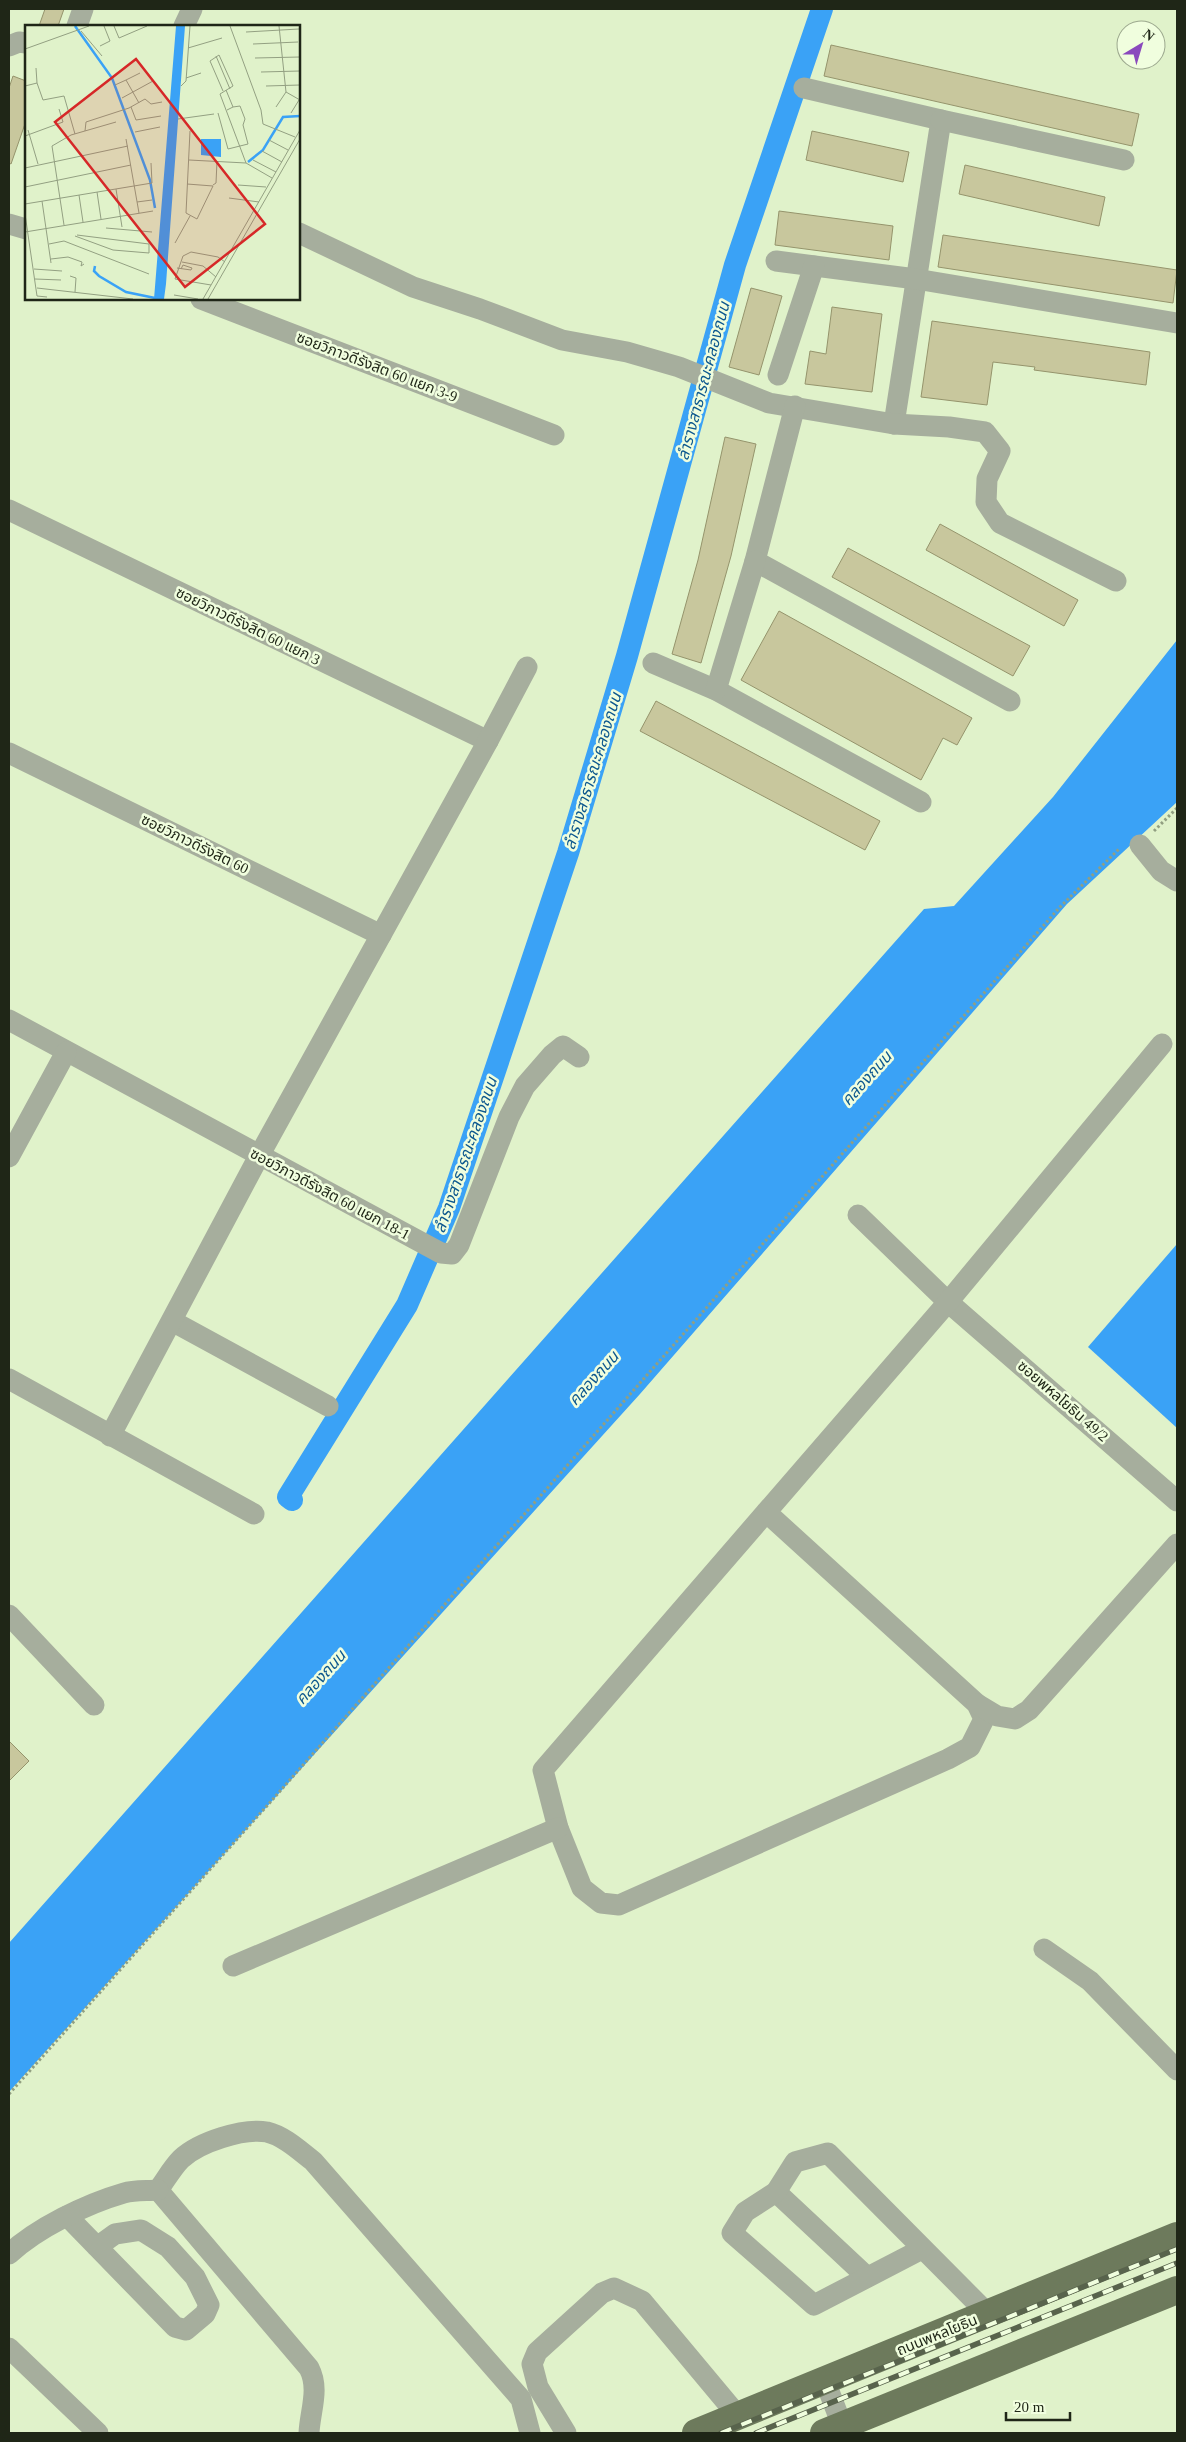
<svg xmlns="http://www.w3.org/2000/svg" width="1186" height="2442" viewBox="0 0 1186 2442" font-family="'Times New Roman','Noto Sans Thai',serif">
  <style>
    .water { fill: #3aa2f6 }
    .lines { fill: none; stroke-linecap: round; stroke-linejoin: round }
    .canal { stroke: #3aa2f6; stroke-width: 22 }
    .building { fill: #c8c79d; stroke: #95946c }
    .path { stroke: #919f81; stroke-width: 3; stroke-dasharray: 2.5 2.5; stroke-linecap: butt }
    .minor { stroke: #a6ae9d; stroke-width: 21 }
    .major { stroke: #6d7a5c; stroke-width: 28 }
    .rail-casing { stroke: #58634c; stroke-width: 5.5 }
    .rail { stroke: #f0fede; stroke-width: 4; stroke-dasharray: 11; stroke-linecap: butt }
    .labels { text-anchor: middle; stroke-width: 5; stroke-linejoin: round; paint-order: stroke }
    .street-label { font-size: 15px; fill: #1f2617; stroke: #f0fede }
    .water-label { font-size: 16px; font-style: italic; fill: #0d588e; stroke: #f0fede }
    .inset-river { fill: none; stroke: #3aa2f6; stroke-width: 2.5 }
    .inset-road { fill: none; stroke: #93a082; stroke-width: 1 }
    .view { fill: #d62828; fill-opacity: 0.15; stroke: #d62828; stroke-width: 2.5 }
    .inset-edge { fill: none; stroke: #1f2617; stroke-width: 2.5 }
  </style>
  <rect width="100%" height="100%" fill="#e0f2ca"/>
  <!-- water -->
  <g class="water">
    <path d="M1177,640V802L1067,904L640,1394L9,2092V1943L924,909L954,906L1053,797Z"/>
    <path d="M1177,1244V1428L1088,1347Z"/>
  </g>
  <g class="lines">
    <!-- canal -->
    <path class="canal" d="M292,1500L288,1497L407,1305L449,1208L568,853L627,656L735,265L822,9"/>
  </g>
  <!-- building -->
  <g class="building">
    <path d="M45,9H64L58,26H39Z"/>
    <path d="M831,45L1139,114L1132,146L824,76Z"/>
    <path d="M13,76L26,81V121L11,164L9,163V88Z"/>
    <path d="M812,131L909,152L903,182L806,160Z"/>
    <path d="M965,165L1105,197L1099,226L959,194Z"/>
    <path d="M779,211L893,226L889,260L775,245Z"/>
    <path d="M943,235L1177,270L1173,303L938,267Z"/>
    <path d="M751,288L782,296L759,375L729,367Z"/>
    <path d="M832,307L882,314L872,392L805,384L810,351L826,354Z"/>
    <path d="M932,321L1150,352L1146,385L1034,370L1035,367L993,362L987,405L921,397Z"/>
    <path d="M725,437L756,444L731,556L701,663L672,654L698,560Z"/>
    <path d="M940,524L1078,600L1064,626L926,550Z"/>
    <path d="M848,548L1030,646L1013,676L832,577Z"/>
    <path d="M779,611L972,718L957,745L943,738L921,780L741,680Z"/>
    <path d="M656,701L880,821L865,850L640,731Z"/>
    <path d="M9,1741L29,1761L9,1781Z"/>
  </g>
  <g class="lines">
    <!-- path -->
    <g class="path">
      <path d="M1154,831L1177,808"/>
      <path d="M9,2094L274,1798L1059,908L1120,848"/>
    </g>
    <!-- minor -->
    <g class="minor">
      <path d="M77,26L83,9"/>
      <path d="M184,26L192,9"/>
      <path d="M9,46L19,42L26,43"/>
      <path d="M804,88L941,120L894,424"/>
      <path d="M941,120L1124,160"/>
      <path d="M9,224L26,229"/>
      <path d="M299,233L413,287L480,309L562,340L627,352L679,367L769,403L894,424L949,427L985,432L1000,451L987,479L986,502L1000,523L1116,581"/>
      <path d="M776,261L916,279L1177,323"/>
      <path d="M201,299L554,435"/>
      <path d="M778,375L814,266"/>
      <path d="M795,406L755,561L1010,701"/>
      <path d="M9,510L488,741"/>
      <path d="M653,663L716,690L921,802"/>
      <path d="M716,690L755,561"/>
      <path d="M9,753L381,935"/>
      <path d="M1140,845L1161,871L1177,881"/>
      <path d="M9,1020L441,1253L452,1254L459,1245L509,1117L525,1086L552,1055L563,1046L579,1057"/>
      <path d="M9,1157L66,1052"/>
      <path d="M858,1215L948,1302L1177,1501"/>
      <path d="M172,1321L328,1406"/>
      <path d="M9,1379L254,1514"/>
      <path d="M110,1436L259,1156L488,741L527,667"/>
      <path d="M766,1512L977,1704L984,1719L970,1747L948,1759L619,1905L601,1903L582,1888L558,1828L543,1770L948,1302L1162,1044"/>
      <path d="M9,1615L94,1705"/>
      <path d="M977,1704L997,1716L1015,1719L1029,1710L1177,1544"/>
      <path d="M1044,1949L1090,1981L1177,2070"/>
      <path d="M233,1966L558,1828"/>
      <path d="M158,2190C165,2181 172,2168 181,2159C199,2142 243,2128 267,2132C284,2136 300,2151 313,2161L521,2399L530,2433"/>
      <path d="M158,2190L309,2368C320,2389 310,2411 309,2433"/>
      <path d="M776,2192L867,2277"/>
      <path d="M67,2216L175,2327L186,2330L205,2314L209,2305L195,2277L168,2247L141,2230L115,2234L97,2247"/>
      <path d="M922,2249L814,2305L732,2233L745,2212L776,2192L795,2162L828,2153L988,2314"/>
      <path d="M9,2254C37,2228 86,2204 124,2193C134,2190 147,2191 158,2190"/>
      <path d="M9,2348L98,2433"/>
      <path d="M825,2381L845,2433"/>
      <path d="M566,2433L538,2387L532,2364L537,2352L602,2293L614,2288L642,2301L738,2416"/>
    </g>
    <!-- major -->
    <g class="major">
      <path d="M696,2433L1177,2236"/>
      <path d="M824,2433L1177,2290"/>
    </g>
    <!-- rail casing -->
    <g class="rail-casing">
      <g id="rail">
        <path d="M721,2433L1177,2249"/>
        <path d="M756,2433L1177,2263"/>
      </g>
    </g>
    <!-- rail -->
    <use href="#rail" class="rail"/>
  </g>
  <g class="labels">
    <!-- street labels -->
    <g class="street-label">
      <text transform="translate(377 367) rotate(21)" y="5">ซอยวิภาวดีรังสิต 60 แยก 3-9</text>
      <text transform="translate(248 626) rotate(26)" y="5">ซอยวิภาวดีรังสิต 60 แยก 3</text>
      <text transform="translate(195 844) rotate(26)" y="5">ซอยวิภาวดีรังสิต 60</text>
      <text transform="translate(330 1194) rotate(28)" y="5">ซอยวิภาวดีรังสิต 60 แยก 18-1</text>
      <text transform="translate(1063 1401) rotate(41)" y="5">ซอยพหลโยธิน 49/2</text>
      <text transform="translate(937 2335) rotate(-22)" y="5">ถนนพหลโยธิน</text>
    </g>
    <!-- water labels -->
    <g class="water-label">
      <text transform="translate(703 381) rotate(-75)" y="6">ลำรางสาธารณะคลองถนน</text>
      <text transform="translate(592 771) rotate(-73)" y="6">ลำรางสาธารณะคลองถนน</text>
      <text transform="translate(866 1078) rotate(-48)" y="6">คลองถนน</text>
      <text transform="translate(465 1155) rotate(-71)" y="6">ลำรางสาธารณะคลองถนน</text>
      <text transform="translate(593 1378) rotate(-48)" y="6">คลองถนน</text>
      <text transform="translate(320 1677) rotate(-48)" y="6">คลองถนน</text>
    </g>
  </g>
  <!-- overview -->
  <g transform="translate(25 25)">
    <rect width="275" height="275" fill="#e0f2ca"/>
    <path d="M151,1H160L141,259L139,274H129ZM176,114H196V132L176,130Z" fill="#3aa2f6"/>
    <path class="inset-river" d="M50,1L87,53L125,155L130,183M223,137L238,125L258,92L275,91M70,241L69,246L74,251L101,267L130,273"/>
    <path class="inset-road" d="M89,1L94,13L122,1M205,1L236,85L238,99L270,112M254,1L261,67L275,75M56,6L77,31M221,7L274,4M228,19L273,17M75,21L85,16L79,1M163,23L197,13M0,24L64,1M191,31L205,64M230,33L275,32M11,43L12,58M236,47L275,46M161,53L176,48M101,55L115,48M90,60L101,55L114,78M0,61L12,58L18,75L39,71L50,109M156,61L161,56L165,1M241,61L275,60M201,65L208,82L202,85M198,66L185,36L194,30L208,61L195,69L221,138M97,73L128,56M106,82L111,95L136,91M251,82L261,67M193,88L203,124L223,119L218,100L220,94L215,81L208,82M266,88L274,75M153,94L189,89M3,105L13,139M60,106L61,97L104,83L120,74L126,79L137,77M110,107L135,102M0,111L38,97L34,84M101,114L114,188M244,115L263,125M237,126L257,137M164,135L221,138L247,153M228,135L251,147M0,143L103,121M162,159L188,161L172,194L161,188L165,106M188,160L191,158L192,136M213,160L241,162M0,162L106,140M91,164L97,202M72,167L76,194M54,170L58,197M204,173L234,177M17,176L26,238M112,177L127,175M0,179L127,158L126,138M0,189L12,271L22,272M39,200L27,121L46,110L91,97M81,203L127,207M0,207L128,186M50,211L88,225L124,228V219L52,210M150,218L165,191M24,219L39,216L124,249M26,234L43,232L57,237L56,241L59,239M157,237L178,241L191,252M152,243L166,245L167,243L158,240L156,244M9,244L37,246M45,251L51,253L50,267M10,254L36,255M186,260L150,254L158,231L166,227L193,232L200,237M12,263L108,274M149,270L173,274M178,274L275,105M183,274L275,114"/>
    <path class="view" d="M111,34L240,199L160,262L30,97Z"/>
    <rect width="275" height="275" class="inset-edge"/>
  </g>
  <!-- border -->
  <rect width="1186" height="2442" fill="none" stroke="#1f2617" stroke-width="20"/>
  <!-- north arrow -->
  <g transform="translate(1141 45) rotate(38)"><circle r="24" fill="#f0fede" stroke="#9ca88e"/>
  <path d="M0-4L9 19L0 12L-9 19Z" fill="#8a49bd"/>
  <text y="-8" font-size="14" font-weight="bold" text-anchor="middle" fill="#1f2617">N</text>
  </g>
  <!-- scale -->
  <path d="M1006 2412v8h64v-8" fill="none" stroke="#1f2617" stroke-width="2.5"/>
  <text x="1014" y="2412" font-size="15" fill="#1f2617" stroke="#f0fede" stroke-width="4" paint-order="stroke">20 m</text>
</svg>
